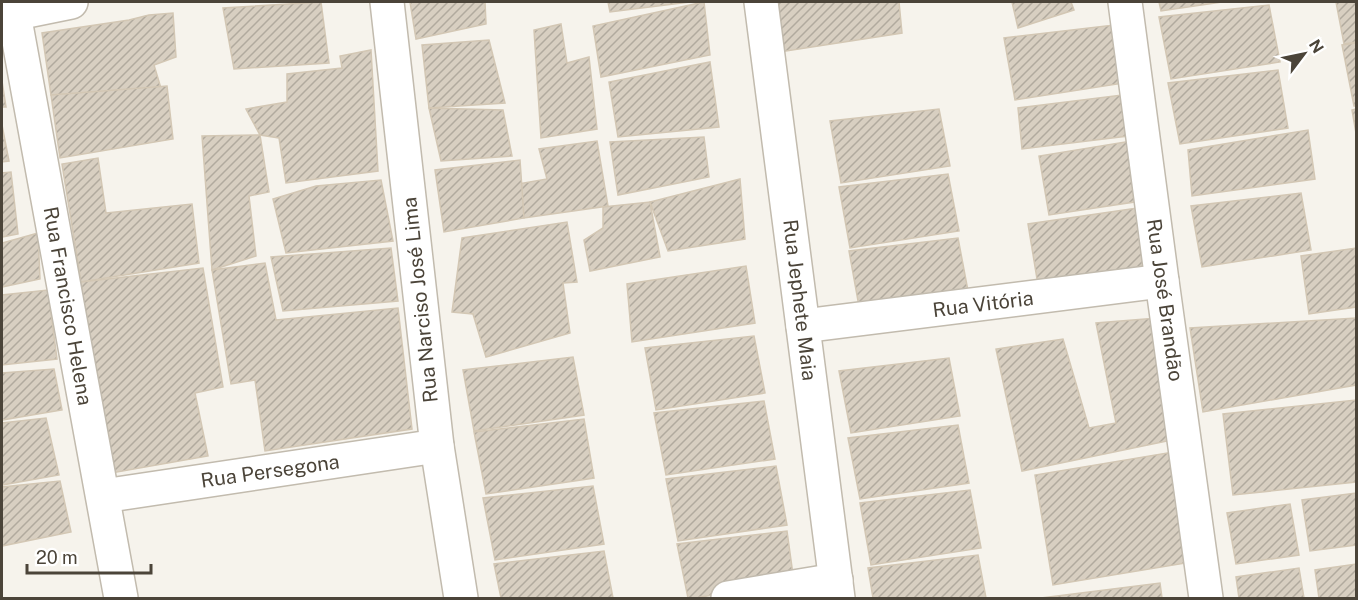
<svg xmlns="http://www.w3.org/2000/svg" width="1358" height="600" viewBox="0 0 1358 600" font-family="'Public Sans',sans-serif">
  <style>
    .building { fill: url(#building-hatch); stroke: #d3c7b4; stroke-width: 1.5 }
    .lines { fill: none; stroke-linecap: round; stroke-linejoin: round }
    .minor-casing { stroke: #c2bbae; stroke-width: 36 }
    .minor { stroke: #fff; stroke-width: 33 }
    .labels { text-anchor: middle; stroke-width: 5; stroke-linejoin: round; paint-order: stroke }
    .street-label { font-size: 20px; fill: #4b4439; stroke: #fff }
  </style>
  <defs>
    <pattern id="building-hatch" width="6" height="6" patternUnits="userSpaceOnUse" patternTransform="scale(1.5)"><rect width="6" height="6" fill="#d8cfc1"/><path d="M-1 1l2-2M0 6l6-6M5 7l2-2" fill="none" stroke="#b1aa9e"/></pattern>
  </defs>
  <rect width="100%" height="100%" fill="#f6f3ec"/>
  <!-- building -->
  <g class="building">
    <path d="M321,2L329,63L234,69L223,8Z"/>
    <path d="M410,2H485L486,24L416,39Z"/>
    <path d="M608,2H690L610,12Z"/>
    <path d="M704,2L710,55L601,77L593,26Z"/>
    <path d="M775,2H899L902,33L780,52Z"/>
    <path d="M1012,2H1071L1074,10L1018,28Z"/>
    <path d="M1159,2H1222L1161,11Z"/>
    <path d="M1336,2H1356V42L1344,44Z"/>
    <path d="M1269,5L1280,62L1171,79L1159,17Z"/>
    <path d="M173,13L176,57L154,65L163,95H51L42,33L129,20L149,15Z"/>
    <path d="M561,24L567,63L589,57L597,129L541,138L534,30Z"/>
    <path d="M1114,25L1124,83L1015,100L1004,38Z"/>
    <path d="M489,40L505,103L429,108L422,45Z"/>
    <path d="M1356,43V106H1354L1342,45Z"/>
    <path d="M371,50L378,171L286,183L279,138L260,135L246,109L287,102V74L342,68L340,56Z"/>
    <path d="M710,62L719,127L618,137L609,82Z"/>
    <path d="M1278,70L1288,128L1180,144L1168,83Z"/>
    <path d="M2,81L6,107H2Z"/>
    <path d="M167,86L173,139L60,158L51,95Z"/>
    <path d="M1122,95L1128,136L1022,149L1018,108Z"/>
    <path d="M429,108L503,110L512,156L441,161Z"/>
    <path d="M939,109L950,166L841,183L830,121Z"/>
    <path d="M1356,109V133L1352,110Z"/>
    <path d="M2,125L9,161L2,162Z"/>
    <path d="M1308,130L1315,179L1192,196L1188,150Z"/>
    <path d="M260,135L269,192L249,196L256,256L212,270L202,136Z"/>
    <path d="M704,137L709,177L618,195L610,142Z"/>
    <path d="M597,141L608,206L524,218L512,185L547,179L539,149Z"/>
    <path d="M1131,141L1141,201L1049,215L1039,156Z"/>
    <path d="M98,158L106,213L192,204L199,263L81,282L62,164Z"/>
    <path d="M520,160L524,218L444,232L435,170Z"/>
    <path d="M11,172L18,234L2,237V173Z"/>
    <path d="M948,174L959,231L850,248L839,187Z"/>
    <path d="M740,179L745,239L668,251L650,202Z"/>
    <path d="M381,180L393,241L286,253L273,199L316,186Z"/>
    <path d="M1301,193L1311,250L1202,267L1191,206Z"/>
    <path d="M650,202L660,257L590,271L584,240L603,228V207Z"/>
    <path d="M1137,208L1147,268L1038,285L1028,224Z"/>
    <path d="M567,222L577,282L563,283L570,333L486,357L473,314L452,312L462,238Z"/>
    <path d="M38,233L40,279L2,287V243Z"/>
    <path d="M958,238L969,296L860,312L849,251Z"/>
    <path d="M391,248L398,301L283,311L271,257Z"/>
    <path d="M1356,248V307L1309,314L1301,256Z"/>
    <path d="M265,263L276,320L398,308L412,429L265,451L255,380L231,384L212,270Z"/>
    <path d="M746,266L755,323L632,342L627,284Z"/>
    <path d="M203,268L223,387L195,393L208,456L106,474L81,282Z"/>
    <path d="M48,290L57,359L2,365V295Z"/>
    <path d="M1157,318L1177,439L1022,471L996,349L1063,339L1089,428L1116,423L1096,323Z"/>
    <path d="M1356,318V385L1203,412L1190,328Z"/>
    <path d="M754,336L765,393L656,410L645,348Z"/>
    <path d="M573,357L584,415L474,431L463,370Z"/>
    <path d="M949,358L960,416L851,433L839,371Z"/>
    <path d="M54,369L62,410L2,420V373Z"/>
    <path d="M1356,400V482L1233,495L1223,414Z"/>
    <path d="M764,401L775,459L666,475L654,413Z"/>
    <path d="M46,418L59,475L2,485V423Z"/>
    <path d="M584,419L594,478L486,494L474,432Z"/>
    <path d="M958,425L969,483L860,499L848,438Z"/>
    <path d="M1179,451L1198,561L1053,585L1035,475Z"/>
    <path d="M776,466L787,525L678,541L666,479Z"/>
    <path d="M60,481L71,532L2,546V487Z"/>
    <path d="M593,486L604,544L495,560L483,498Z"/>
    <path d="M970,490L981,548L871,565L860,503Z"/>
    <path d="M1356,493V545L1310,551L1302,500Z"/>
    <path d="M1290,504L1299,555L1236,564L1227,513Z"/>
    <path d="M787,531L794,582L695,598H688L677,544Z"/>
    <path d="M604,551L613,598H501L494,564Z"/>
    <path d="M978,555L986,598H873L868,568Z"/>
    <path d="M1356,564V598H1319L1315,570Z"/>
    <path d="M1299,568L1304,598H1239L1236,577Z"/>
    <path d="M1160,583L1162,598H1041Z"/>
  </g>
  <g class="lines">
    <!-- minor casing -->
    <g class="minor-casing">
      <g id="minor">
        <path d="M387,2L437,446L461,598"/>
        <path d="M761,2L838,598"/>
        <path d="M1125,2L1162,281L1206,598"/>
        <path d="M14,14L121,598"/>
        <path d="M2,16L71,2"/>
        <path d="M803,326L1162,281"/>
        <path d="M103,496L437,446"/>
        <path d="M728,598L836,580"/>
      </g>
    </g>
    <!-- minor -->
    <use href="#minor" class="minor"/>
  </g>
  <g class="labels">
    <!-- street labels -->
    <g class="street-label">
      <text transform="translate(420 300) rotate(-96)" y="7">Rua Narciso José Lima</text>
      <text transform="translate(800 300) rotate(83)" y="7">Rua Jephete Maia</text>
      <text transform="translate(1165 300) rotate(82)" y="7">Rua José Brandão</text>
      <text transform="translate(983 304) rotate(-7)" y="7">Rua Vitória</text>
      <text transform="translate(68 306) rotate(80)" y="7">Rua Francisco Helena</text>
      <text transform="translate(270 471) rotate(-8)" y="7">Rua Persegona</text>
    </g>
  </g>
  <!-- border -->
  <rect width="1358" height="600" fill="none" stroke="#4b4439" stroke-width="6"/>
  <!-- north arrow -->
  <g transform="translate(1304 54) rotate(58)" stroke="#ffffff" stroke-width="4.5" paint-order="stroke">
  <path d="M0-4.5L10 22L0 15L-10 22Z" fill="#4b4439"/>
  <text y="-9" font-size="16" font-weight="bold" text-anchor="middle" fill="#4b4439">N</text>
  </g>
  <!-- scale -->
  <path d="M27 564v9h124v-9" fill="none" stroke="#4b4439" stroke-width="3"/>
  <text x="36" y="564" font-size="18" fill="#4b4439" stroke="#ffffff" stroke-width="4.5" paint-order="stroke">20 m</text>
</svg>
